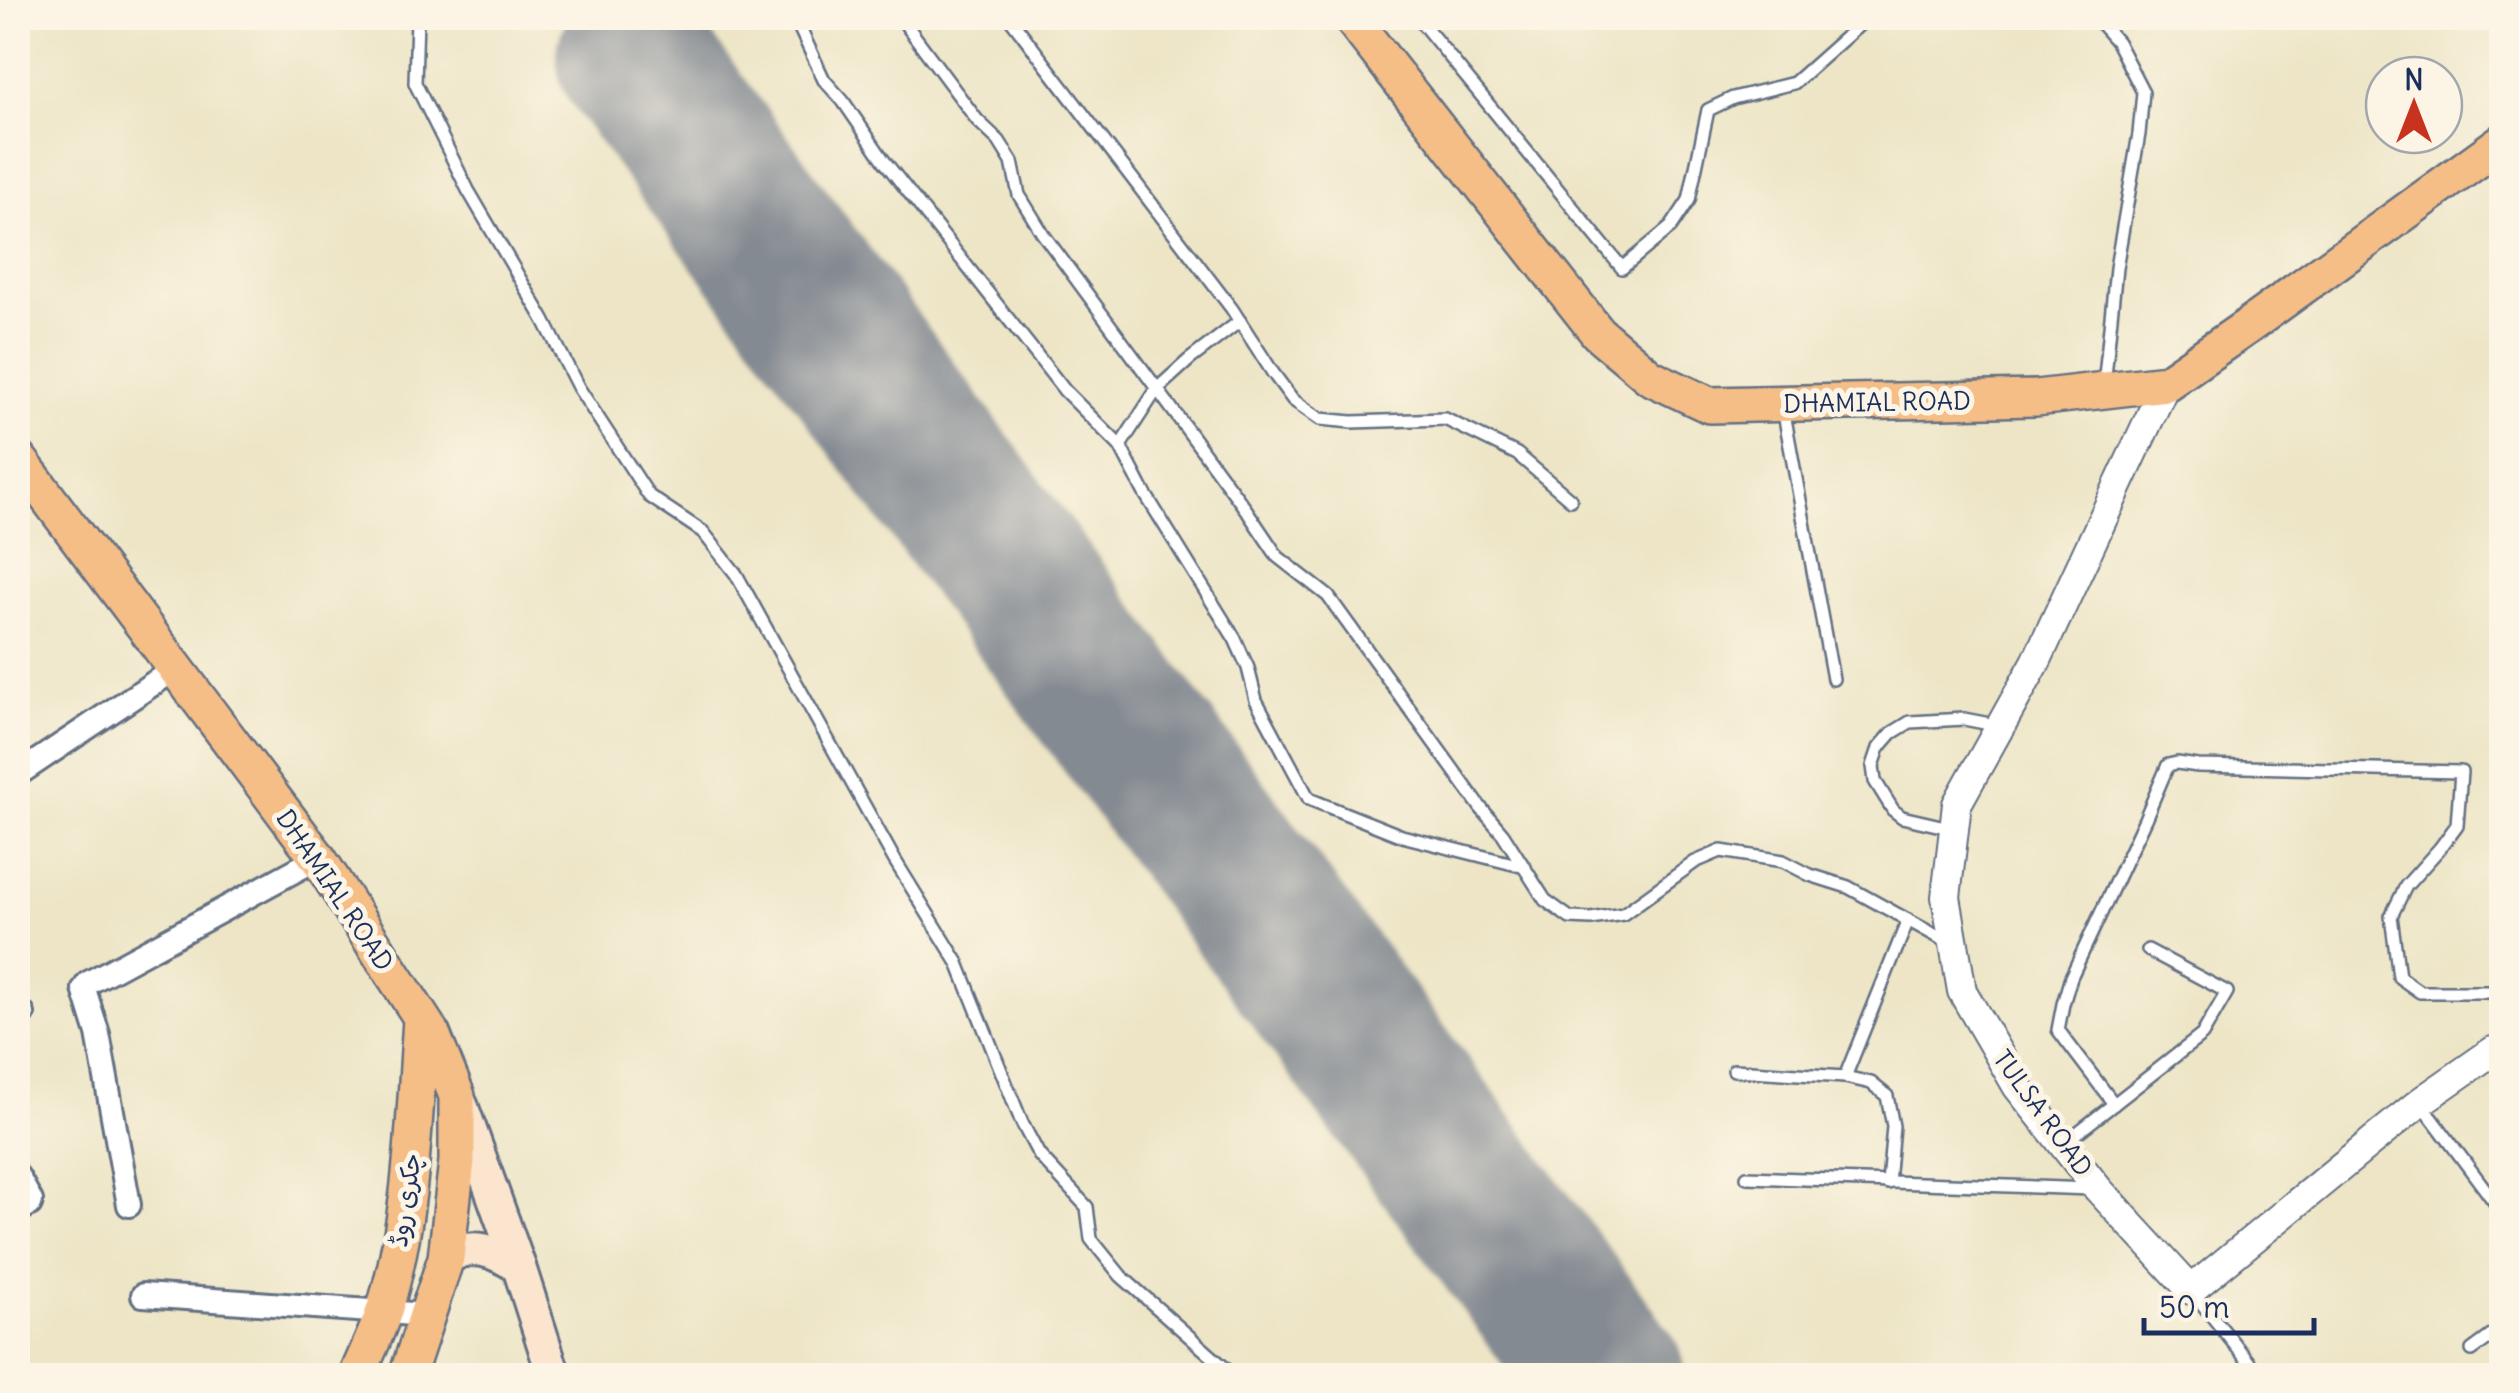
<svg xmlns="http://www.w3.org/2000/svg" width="2519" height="1393" viewBox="0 0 2519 1393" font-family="Delius,'Playpen Sans Arabic',sans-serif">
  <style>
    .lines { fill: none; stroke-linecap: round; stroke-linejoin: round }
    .runway { stroke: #848a92; stroke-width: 155 }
    .service-casing { stroke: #646f82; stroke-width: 16 }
    .minor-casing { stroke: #646f82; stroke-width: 28 }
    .tertiary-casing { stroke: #646f82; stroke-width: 32 }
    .secondary-casing { stroke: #646f82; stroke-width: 38 }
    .primary-casing { stroke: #646f82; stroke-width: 40 }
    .service { stroke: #fff; stroke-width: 11 }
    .minor { stroke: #fff; stroke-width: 22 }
    .tertiary { stroke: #fff; stroke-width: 28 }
    .secondary { stroke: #fbe5cf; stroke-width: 32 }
    .primary { stroke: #f6be87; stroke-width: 35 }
    .labels { text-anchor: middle; stroke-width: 10; stroke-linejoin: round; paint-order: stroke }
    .street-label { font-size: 25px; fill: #1b2f5e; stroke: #fcf5e5 }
  </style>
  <rect width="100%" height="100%" fill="#fcf5e5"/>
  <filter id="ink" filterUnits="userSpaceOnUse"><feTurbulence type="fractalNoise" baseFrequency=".01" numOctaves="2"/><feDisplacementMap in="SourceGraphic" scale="20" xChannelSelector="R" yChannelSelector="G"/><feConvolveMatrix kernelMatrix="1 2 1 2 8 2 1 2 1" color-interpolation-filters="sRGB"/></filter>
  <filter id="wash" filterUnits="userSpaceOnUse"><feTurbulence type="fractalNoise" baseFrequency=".0048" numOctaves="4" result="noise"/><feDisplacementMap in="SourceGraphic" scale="40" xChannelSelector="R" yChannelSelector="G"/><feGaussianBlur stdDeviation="2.25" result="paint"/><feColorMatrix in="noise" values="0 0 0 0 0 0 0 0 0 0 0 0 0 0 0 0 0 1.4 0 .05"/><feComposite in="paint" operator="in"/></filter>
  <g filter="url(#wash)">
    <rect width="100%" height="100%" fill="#ede5c6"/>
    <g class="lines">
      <!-- runway -->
      <path class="runway" d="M634,59L1607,1376"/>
    </g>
  </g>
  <g filter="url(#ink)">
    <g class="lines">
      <!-- service casing -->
      <g class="service-casing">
        <g id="service">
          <path d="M417,18L415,83L468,190L544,320L578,387L649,496L703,532L736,574L894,859L958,963L1022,1123L1039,1155L1087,1207L1091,1239L1121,1276L1234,1376"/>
          <path d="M795,18L824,80L843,101L885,162L1065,391L1120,446L1144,492L1235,639L1248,668L1256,700L1309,799L1402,836L1525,867"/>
          <path d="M901,18L977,120L999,141L1012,162L1019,195L1043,234L1247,511L1278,557L1328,596L1481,808L1503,834L1545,900L1570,918L1591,919L1623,914L1695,862L1721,851L1783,861L1810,875L1848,887L1951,944"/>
          <path d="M1010,18L1232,309L1273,373L1293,400L1320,419L1352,422L1445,419L1517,454L1571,500"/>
          <path d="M1418,18L1622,268L1671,227L1689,200L1708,110L1733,98L1794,83L1867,18"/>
          <path d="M2096,18L2117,42L2143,92L2139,134L2116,268L2104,386"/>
          <path d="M1783,408L1833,679"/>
          <path d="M1120,446L1157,389L1189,360L1240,321"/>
          <path d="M1954,829L1902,817L1893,810L1875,781L1873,766L1879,748L1892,733L1910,722L1964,719L2000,726"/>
          <path d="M1734,1070L1845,1077L1908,920"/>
          <path d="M1845,1077L1871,1083L1887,1096L1893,1126L1888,1183"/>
          <path d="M2420,1102L2502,1212"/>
          <path d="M2114,1104L2058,1030L2063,1004L2071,977L2145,819L2168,765L2177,763L2198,766L2461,772L2457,825L2440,848L2406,886L2391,916L2399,977L2420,992H2502"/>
          <path d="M2063,1144L2202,1035L2227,992L2148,950"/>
          <path d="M1747,1177L2092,1189"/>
          <path d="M2191,1290L2260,1376"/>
          <path d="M2472,1350L2502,1328"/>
        </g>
      </g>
      <!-- minor casing -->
      <g class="minor-casing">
        <g id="minor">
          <path d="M18,774L175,669"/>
          <path d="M18,1017L23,1014"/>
          <path d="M18,1177L31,1201L30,1204L18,1211"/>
          <path d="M129,1205L98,1034L84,989L88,983L318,858"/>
          <path d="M143,1295L427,1315"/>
        </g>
      </g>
      <!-- tertiary casing -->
      <g class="tertiary-casing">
        <path id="tertiary" d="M2166,383L2036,662L1957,804L1946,897L1962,991L2017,1086L2098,1189L2191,1290L2420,1102L2493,1051L2502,1050"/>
      </g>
      <!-- secondary casing -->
      <g class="secondary-casing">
        <g id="secondary">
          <path d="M461,1105L519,1267L554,1376"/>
          <path d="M446,1258C473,1241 495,1251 519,1267"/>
        </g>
      </g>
      <!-- primary casing -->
      <g class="primary-casing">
        <g id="primary">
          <path d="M1351,18L1598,333L1650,377L1709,405L2036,398L2166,383L2248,326L2502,142"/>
          <path d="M18,458L318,858L432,1034L457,1096V1161L446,1258L407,1376"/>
          <path d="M357,1376C366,1354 377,1333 384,1311C413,1217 414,1117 421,1020"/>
        </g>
      </g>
      <!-- service -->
      <use href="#service" class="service"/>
      <!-- minor -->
      <use href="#minor" class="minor"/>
      <!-- tertiary -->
      <use href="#tertiary" class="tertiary"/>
      <!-- secondary -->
      <use href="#secondary" class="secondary"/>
      <!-- primary -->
      <use href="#primary" class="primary"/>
    </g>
  </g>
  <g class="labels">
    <!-- street labels -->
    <g class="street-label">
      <text transform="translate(1877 402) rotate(-1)" y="9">DHAMIAL ROAD</text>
      <text transform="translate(335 890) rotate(56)" y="9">DHAMIAL ROAD</text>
      <text transform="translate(2043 1113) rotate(54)" y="9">TULSA ROAD</text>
      <text transform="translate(405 1200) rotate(-81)" y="9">چکری روڈ</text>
    </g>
  </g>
  <!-- margin -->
  <rect width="2519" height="1393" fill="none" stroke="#fcf5e5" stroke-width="60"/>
  <!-- north arrow -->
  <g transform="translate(2414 105)"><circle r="48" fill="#fcf5e5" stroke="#a2a6af" stroke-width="2.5"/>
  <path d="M0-8L18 38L0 25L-18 38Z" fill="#c8321e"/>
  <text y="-15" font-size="28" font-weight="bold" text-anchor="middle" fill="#1b2f5e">N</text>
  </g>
  <!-- scale -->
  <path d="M2144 1318v15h170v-15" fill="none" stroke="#1b2f5e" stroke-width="5"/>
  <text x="2159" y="1318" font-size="30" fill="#1b2f5e" stroke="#fcf5e5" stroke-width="8" paint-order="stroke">50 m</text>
</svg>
